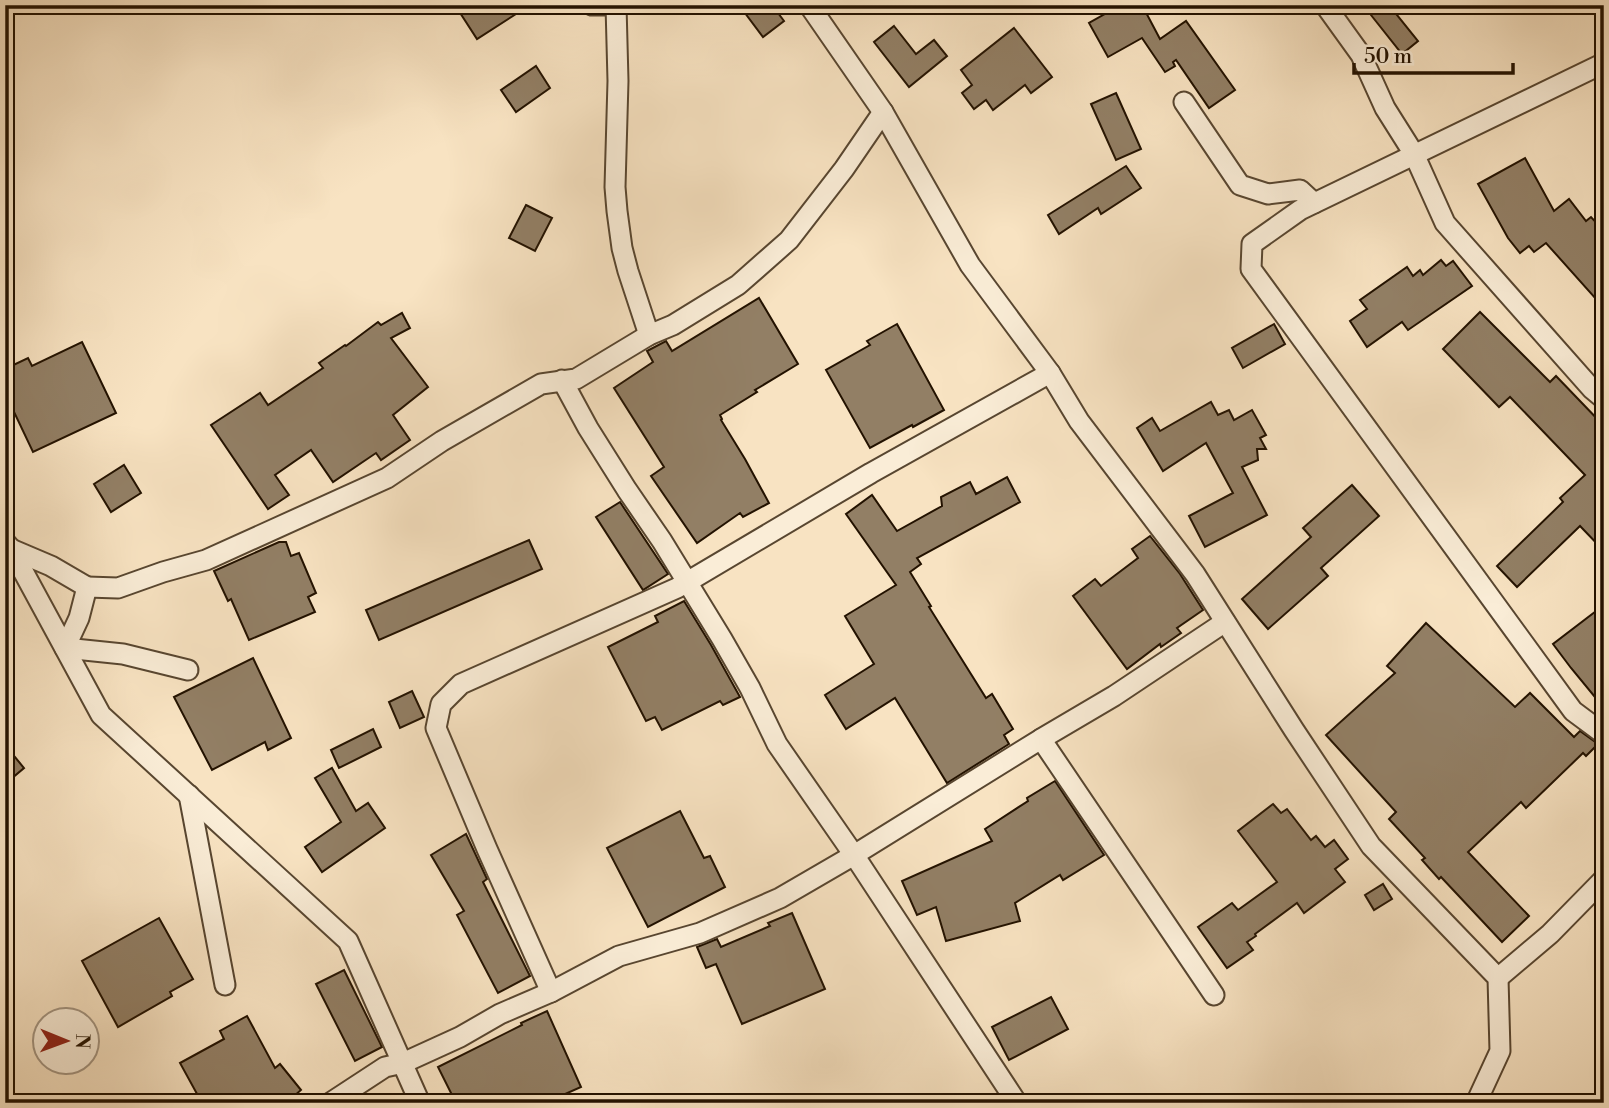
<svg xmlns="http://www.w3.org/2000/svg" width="1609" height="1108" viewBox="0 0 1609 1108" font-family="'Libre Bodoni',serif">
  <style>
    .building { fill: #927f65; stroke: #231200; stroke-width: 2 }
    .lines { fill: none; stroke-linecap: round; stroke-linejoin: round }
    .street-casing { stroke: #584630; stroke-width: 23 }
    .street { stroke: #faedd7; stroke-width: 19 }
  </style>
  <rect width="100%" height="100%" fill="#f8e3c2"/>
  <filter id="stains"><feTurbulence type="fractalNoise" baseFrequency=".00286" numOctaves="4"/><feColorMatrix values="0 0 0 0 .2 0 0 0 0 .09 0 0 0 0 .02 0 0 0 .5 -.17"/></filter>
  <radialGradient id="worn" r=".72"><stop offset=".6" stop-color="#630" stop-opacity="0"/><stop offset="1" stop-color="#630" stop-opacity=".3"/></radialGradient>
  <!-- building -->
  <g class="building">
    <path d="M455,5H530L477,39Z"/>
    <path d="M739,5H772L784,21L763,37Z"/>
    <path d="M1121,5H1142L1160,39L1186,21L1235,90L1209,108L1176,60L1173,62L1175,66L1165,72L1142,38L1108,57L1089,23Z"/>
    <path d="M1384,5H1389L1418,41L1402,54L1371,15Z"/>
    <path d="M894,26L916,54L934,40L947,56L909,87L874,42Z"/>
    <path d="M1014,28L1052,77L1031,93L1025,85L993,110L986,100L974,109L962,93L972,85L961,70Z"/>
    <path d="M536,66L550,88L516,112L501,90Z"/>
    <path d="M1116,93L1141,149L1116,160L1091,104Z"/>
    <path d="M1525,158L1554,211L1569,199L1586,221L1591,217L1604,231V308L1546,243L1534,252L1529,246L1520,253L1508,238L1478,184Z"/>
    <path d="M1126,166L1141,188L1101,214L1098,208L1059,234L1048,215Z"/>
    <path d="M526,205L552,218L535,251L509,238Z"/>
    <path d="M1441,260L1446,266L1453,261L1472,286L1408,330L1402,322L1367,347L1350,321L1367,309L1360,300L1407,267L1413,276L1420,270L1423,275Z"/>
    <path d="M759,298L798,364L755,390L757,392L720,415L722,419L721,420L745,459L769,503L743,517L740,513L697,543L651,476L664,467L614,388L653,362L647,351L666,341L672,351Z"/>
    <path d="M1480,312L1550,382L1556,376L1604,426V551L1580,526L1517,587L1497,566L1563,502L1560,498L1585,475L1510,397L1499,407L1443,349Z"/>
    <path d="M402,313L410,328L391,338L428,387L393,415L410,440L381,460L376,453L333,482L311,450L275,475L289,495L268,509L211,425L260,393L268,405L323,368L319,363L345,345L346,346L378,322L381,325Z"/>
    <path d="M897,324L944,410L913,427L912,425L870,448L826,370L870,345L867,341Z"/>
    <path d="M1274,324L1285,344L1243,368L1232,348Z"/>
    <path d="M82,342L116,413L33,452L5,393V369L28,358L32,366Z"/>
    <path d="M1211,402L1218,415L1229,410L1234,420L1252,410L1266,435L1260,438L1266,449H1257L1258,460L1242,467L1267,515L1205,547L1189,516L1233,493L1206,443L1163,471L1137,428L1152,418L1160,431Z"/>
    <path d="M124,465L141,493L111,512L94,484Z"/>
    <path d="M1007,477L1020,502L917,558L921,564L910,572L931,606L929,607L986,698L992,694L1013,729L1004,735L1009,744L947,783L895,698L846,729L825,695L874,664L845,616L896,585L846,514L872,495L897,531L942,506L941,497L970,482L976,494Z"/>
    <path d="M1352,485L1379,516L1321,568L1328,576L1268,629L1242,599L1311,537L1303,528Z"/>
    <path d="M620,502L668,574L643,590L596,517Z"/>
    <path d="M1150,536L1180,574L1203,610L1177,628L1181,633L1161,647L1160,644L1127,669L1073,596L1095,579L1101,586L1138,558L1132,549Z"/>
    <path d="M529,540L542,569L379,640L366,610Z"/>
    <path d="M279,542H286L291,556L299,553L316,593L308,597L315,612L249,640L231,599L228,601L214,571Z"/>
    <path d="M684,601L711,645L740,697L723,705L720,701L662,730L655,717L646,721L608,647L658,622L655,616Z"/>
    <path d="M1604,605V719L1597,714L1604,708L1571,668L1553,644Z"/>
    <path d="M1426,623L1515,707L1530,693L1574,737L1580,731L1598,744L1586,756L1583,753L1526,808L1521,802L1468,852L1529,916L1502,942L1441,877L1439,879L1422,860L1425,858L1389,819L1396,812L1326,735L1395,673L1387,666Z"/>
    <path d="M253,658L291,738L268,750L265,742L212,770L174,697Z"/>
    <path d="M412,691L424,717L400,728L389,702Z"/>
    <path d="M373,729L381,747L339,768L331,750Z"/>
    <path d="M5,745L24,768L5,784Z"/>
    <path d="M332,768L356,811L368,803L385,828L322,872L305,847L341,822L315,778Z"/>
    <path d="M1055,781L1104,855L1063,880L1060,875L1015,903L1020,921L946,941L936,907L917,915L902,881L992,841L985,829L1028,801L1027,798Z"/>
    <path d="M1273,804L1281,813L1287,809L1311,840L1316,836L1325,847L1334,840L1348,859L1335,869L1345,882L1304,913L1297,903L1255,934L1256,936L1247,942L1253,950L1227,968L1198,927L1232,903L1238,910L1277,882L1238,831Z"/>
    <path d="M680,811L704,858L710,856L725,887L648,927L607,848Z"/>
    <path d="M466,834L487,879L483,882L530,976L498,993L457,915L464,911L431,855Z"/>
    <path d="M1383,884L1392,899L1374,910L1365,895Z"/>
    <path d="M792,913L825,989L742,1024L716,964L706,968L697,947L717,939L721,947L770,926L768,923Z"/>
    <path d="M159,918L193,979L170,992L172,996L118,1027L82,961Z"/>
    <path d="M344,970L382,1047L355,1061L316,984Z"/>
    <path d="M1051,997L1068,1029L1009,1060L992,1027Z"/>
    <path d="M547,1011L581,1087L545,1103H456L438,1067L522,1025L521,1023Z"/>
    <path d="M247,1016L275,1068L280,1064L301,1090L286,1103H202L180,1063L224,1039L220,1031Z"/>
  </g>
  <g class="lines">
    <!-- street casing -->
    <g class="street-casing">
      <g id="street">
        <path d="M592,5H603"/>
        <path d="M616,5L618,81L615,187L617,211L622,248L628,271L649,335"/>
        <path d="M809,5L883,112L970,265L1050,373L1079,421L1195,574L1294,730L1371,846L1498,978L1500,1051L1476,1103"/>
        <path d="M1325,5L1361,55L1385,108L1414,154L1445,223L1592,389L1604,399"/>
        <path d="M1604,63L1300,210L1252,244L1251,269L1573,711L1604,734"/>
        <path d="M1184,102L1240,185L1268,194L1300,190L1314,203"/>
        <path d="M562,380L588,428L627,490L662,541L722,639L750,688L777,744L854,855L1017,1103"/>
        <path d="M5,542L11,549L101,715L348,941L420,1103"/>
        <path d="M11,549L51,566L87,587L79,618L65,648"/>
        <path d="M87,587L118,588L163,572L206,560L387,478L442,441L541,384L576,379L649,335L673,325L738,285L789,240L844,169L883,112"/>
        <path d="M65,648L123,654L188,670"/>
        <path d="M1041,739L1214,995"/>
        <path d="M189,795L225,985"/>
        <path d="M1498,978L1550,934L1604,879"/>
        <path d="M551,992L487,849L436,728L441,704L461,684L677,588L871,473L1050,373"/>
        <path d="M330,1103L385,1067L403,1063L460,1037L500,1014L551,992L619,956L700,933L780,898L854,855L1041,739L1114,696L1225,622"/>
      </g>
    </g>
    <!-- street -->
    <use href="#street" class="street"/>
  </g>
  <!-- margin -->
  <rect width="1609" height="1108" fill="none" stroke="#f8e3c2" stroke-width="28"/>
  <rect x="7" y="7" width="1595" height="1094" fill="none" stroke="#231200" stroke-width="3.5"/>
  <rect x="14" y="14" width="1581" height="1080" fill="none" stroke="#231200" stroke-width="2"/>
  <!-- north arrow -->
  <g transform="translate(66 1041) rotate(91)"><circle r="33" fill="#faedd7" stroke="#a49581" stroke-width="2"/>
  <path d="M0-5L12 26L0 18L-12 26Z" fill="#8f2418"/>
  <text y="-10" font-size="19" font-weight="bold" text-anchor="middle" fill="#231200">N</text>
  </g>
  <!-- scale -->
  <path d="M1354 63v10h159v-10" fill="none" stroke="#231200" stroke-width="3.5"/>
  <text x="1364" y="63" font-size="21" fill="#231200" stroke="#faedd7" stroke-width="5" paint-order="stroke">50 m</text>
  <rect width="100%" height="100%" filter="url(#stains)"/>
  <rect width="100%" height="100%" fill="url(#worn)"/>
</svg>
